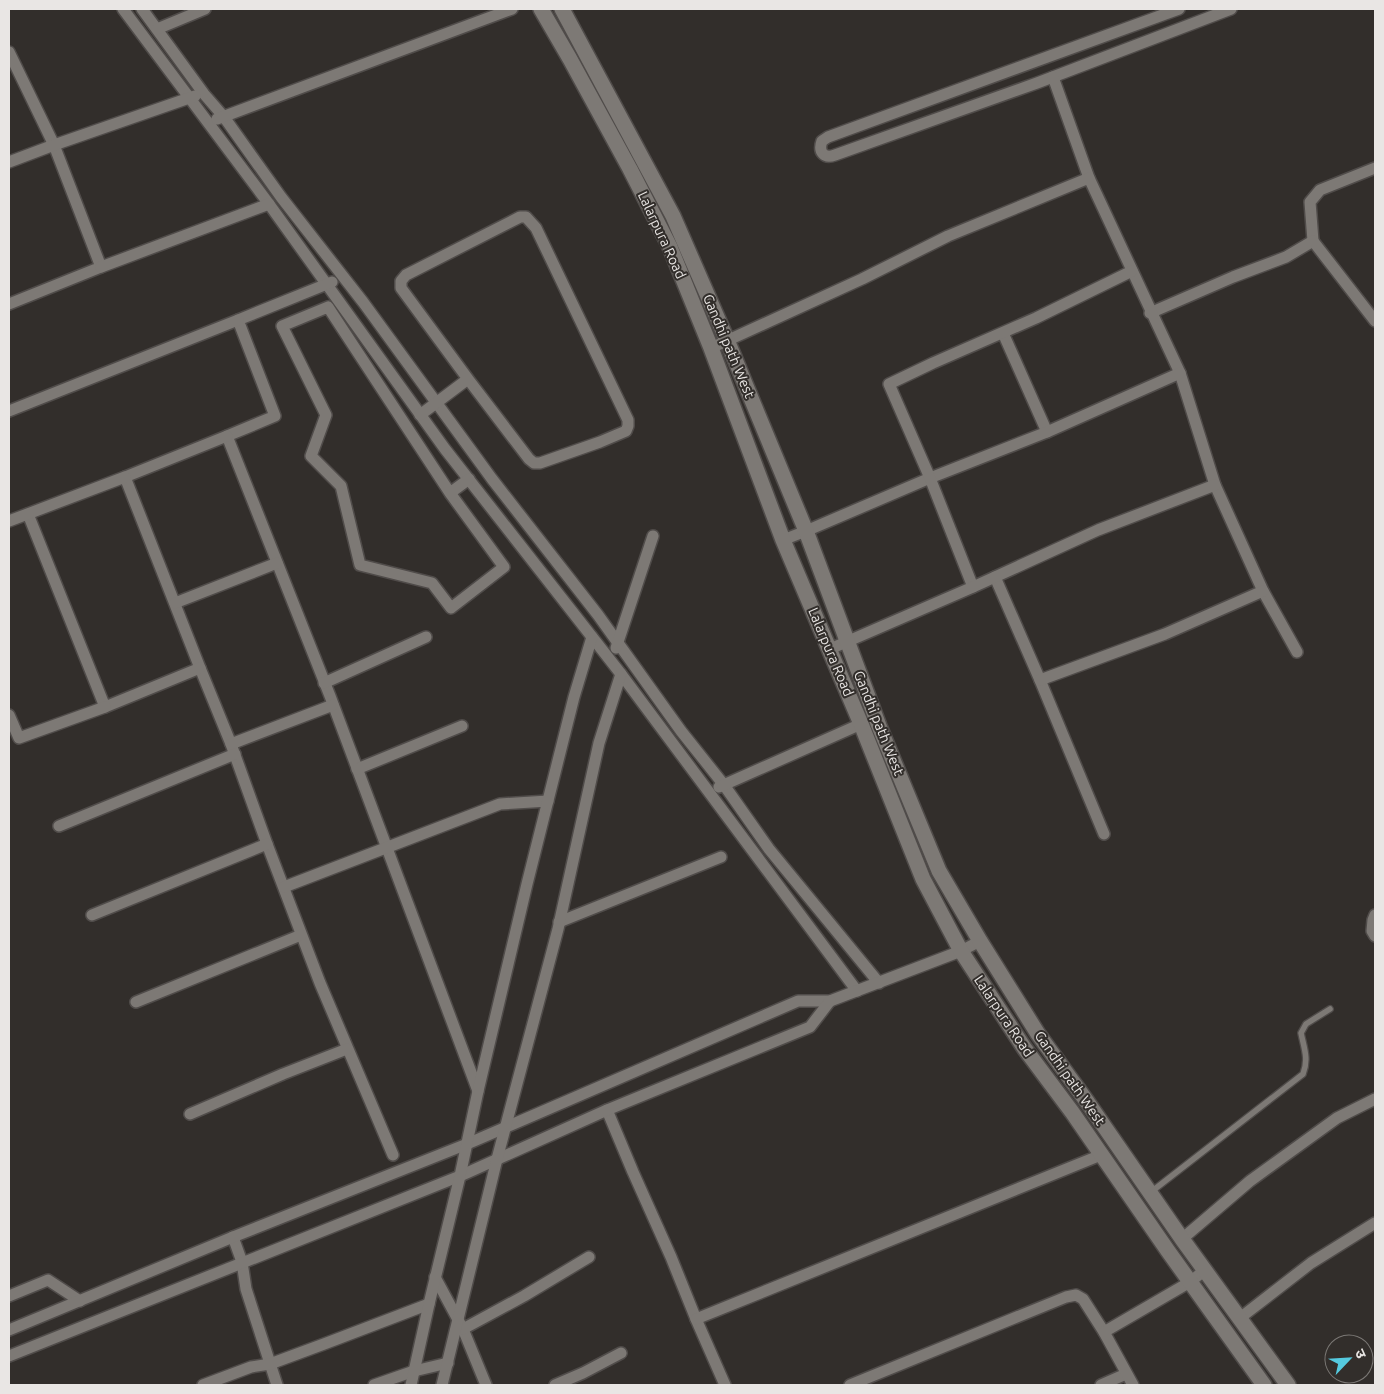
<svg xmlns="http://www.w3.org/2000/svg" width="1384" height="1394" viewBox="0 0 1384 1394" font-family="Ubuntu,'Noto Sans Devanagari',sans-serif">
  <style>
    .lines { fill: none; stroke-linecap: round; stroke-linejoin: round }
    .lane-casing { stroke: #504c4a; stroke-width: 8 }
    .street-casing { stroke: #504c4a; stroke-width: 14 }
    .secondary-casing { stroke: #504c4a; stroke-width: 18 }
    .lane { stroke: #7d7975; stroke-width: 5.5 }
    .street { stroke: #7d7975; stroke-width: 11 }
    .secondary { stroke: #7d7975; stroke-width: 15 }
    .labels { text-anchor: middle; stroke-width: 4; stroke-linejoin: round; paint-order: stroke }
    .street-label { font-size: 14px; fill: #e9e6e4; stroke: #322e2b }
  </style>
  <rect width="100%" height="100%" fill="#322e2b"/>
  <g class="lines">
    <!-- lane casing -->
    <g class="lane-casing">
      <path id="lane" d="M1151,1192L1303,1074C1309,1059 1304,1048 1301,1033L1306,1024L1330,1009"/>
    </g>
    <!-- street casing -->
    <g class="street-casing">
      <g id="street">
        <path d="M123,9L269,204L445,449L621,674L857,991"/>
        <path d="M142,9L204,94L224,117L281,197L363,302L492,479L598,615L681,731L724,785L769,849L879,983"/>
        <path d="M1179,9L828,137L822,141C818,152 824,159 835,155L1037,83L1231,9"/>
        <path d="M157,29L205,9"/>
        <path d="M9,52L54,145L101,267L9,304"/>
        <path d="M1053,77L1089,178"/>
        <path d="M217,119L512,9"/>
        <path d="M9,162L54,145L195,96"/>
        <path d="M1313,241L1310,202L1320,190L1375,168"/>
        <path d="M101,267L269,204"/>
        <path d="M332,282L238,320L275,416L227,436L330,696L478,1091"/>
        <path d="M1150,313L1233,277L1286,257L1313,241L1375,321"/>
        <path d="M1003,333L1047,432"/>
        <path d="M711,348L862,279L948,236L1089,178L1180,373L1215,485L1263,591L1297,652"/>
        <path d="M9,411L238,320"/>
        <path d="M420,415L468,379L401,288V281L406,275L520,217H526L536,228L628,420V426L626,431L600,442L540,463H534L529,459L468,379"/>
        <path d="M227,436L125,477L200,668L231,744L267,844L320,983L393,1155"/>
        <path d="M450,493L328,307L282,326L326,415L311,456L341,486L360,565L432,583L451,608L504,567L450,493L469,479"/>
        <path d="M28,514L105,707L200,668"/>
        <path d="M9,521L125,477"/>
        <path d="M783,540L806,531L930,478L1047,432L1180,373"/>
        <path d="M995,577L1040,680L1104,834"/>
        <path d="M973,587L930,478L889,384L933,363L1036,318L1132,271"/>
        <path d="M175,603L277,563"/>
        <path d="M616,648L653,536"/>
        <path d="M830,649L973,587L1098,530L1215,485"/>
        <path d="M1040,680L1165,634L1263,591"/>
        <path d="M324,683L426,637"/>
        <path d="M9,715L19,738L105,707"/>
        <path d="M231,744L333,705"/>
        <path d="M357,769L462,726"/>
        <path d="M719,787L861,724"/>
        <path d="M59,826L235,754"/>
        <path d="M284,887L500,804L548,801"/>
        <path d="M92,915L267,844"/>
        <path d="M1375,915L1373,920L1372,931L1375,936"/>
        <path d="M559,922L721,857"/>
        <path d="M136,1002L301,935"/>
        <path d="M607,1110L633,1172L671,1257L696,1319L725,1385"/>
        <path d="M190,1114L283,1074L347,1049"/>
        <path d="M233,1237L242,1262L246,1289L277,1385"/>
        <path d="M1182,1239L1250,1181L1337,1118L1375,1099"/>
        <path d="M435,1277L463,1329L486,1385"/>
        <path d="M9,1296L48,1280L80,1301"/>
        <path d="M1240,1318L1311,1263L1375,1223"/>
        <path d="M696,1319L1101,1155"/>
        <path d="M463,1329L524,1296L589,1257"/>
        <path d="M9,1330L233,1237L467,1144L798,1001H830L961,951L980,941"/>
        <path d="M9,1356L460,1176L607,1110L810,1027L830,1001"/>
        <path d="M203,1385L251,1367L270,1364L324,1344L429,1304"/>
        <path d="M374,1385L414,1371L448,1363"/>
        <path d="M411,1385L429,1304L460,1176L478,1091L527,884L574,697L592,637"/>
        <path d="M442,1385L497,1159L558,929L599,743L621,674"/>
        <path d="M555,1385L583,1373L621,1353"/>
        <path d="M850,1385L1066,1297L1076,1295L1083,1299L1104,1332"/>
        <path d="M1101,1385L1126,1374"/>
        <path d="M1133,1385L1104,1332L1190,1282L1205,1270"/>
      </g>
    </g>
    <!-- secondary casing -->
    <g class="secondary-casing">
      <g id="secondary">
        <path d="M541,9L570,59L630,169L670,247L711,348L783,540L861,724L923,879L961,951L1025,1049L1072,1112L1168,1251L1264,1385"/>
        <path d="M562,9L673,216L727,340L806,531L879,726L939,871L980,941L1038,1034L1088,1103L1182,1239L1288,1385"/>
      </g>
    </g>
    <!-- lane -->
    <use href="#lane" class="lane"/>
    <!-- street -->
    <use href="#street" class="street"/>
    <!-- secondary -->
    <use href="#secondary" class="secondary"/>
  </g>
  <g class="labels">
    <!-- street labels -->
    <g class="street-label">
      <text transform="translate(662 235) rotate(65)" y="5">Lalarpura Road</text>
      <text transform="translate(729 346) rotate(67)" y="5">Gandhi path West</text>
      <text transform="translate(831 652) rotate(67)" y="5">Lalarpura Road</text>
      <text transform="translate(879 723) rotate(68)" y="5">Gandhi path West</text>
      <text transform="translate(1004 1016) rotate(56)" y="5">Lalarpura Road</text>
      <text transform="translate(1070 1078) rotate(55)" y="5">Gandhi path West</text>
    </g>
  </g>
  <!-- border -->
  <rect width="1384" height="1394" fill="none" stroke="#e9e6e4" stroke-width="20"/>
  <!-- north arrow -->
  <g transform="translate(1349 1359) rotate(65)"><circle r="24" fill="#322e2b" stroke="#7b7875"/>
  <path d="M0-4L9 19L0 12L-9 19Z" fill="#55cadf"/>
  <text y="-8" font-size="14" font-weight="bold" text-anchor="middle" fill="#e9e6e4">उ</text>
  </g>
</svg>
